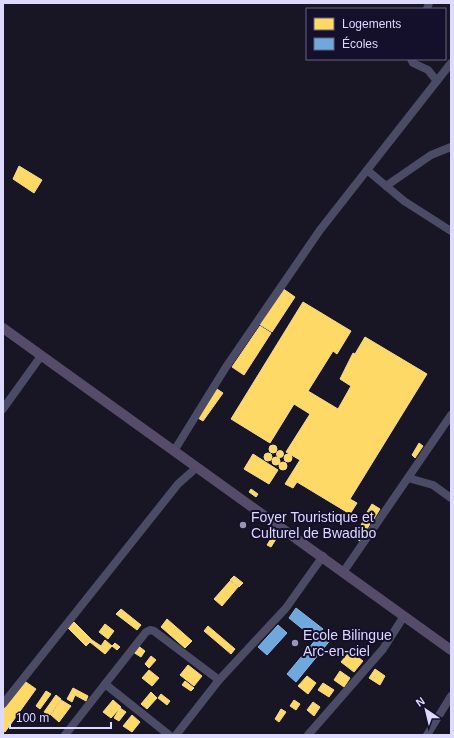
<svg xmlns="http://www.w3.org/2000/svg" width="454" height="738" viewBox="0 0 454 738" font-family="Arial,sans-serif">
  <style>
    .homes { fill: #ffd966; stroke: #f5d994 }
    .schools { fill: #6fa8dc; stroke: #90b7e6 }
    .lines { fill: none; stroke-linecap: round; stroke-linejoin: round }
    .minor { stroke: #4c4b66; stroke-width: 8 }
    .major { stroke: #554c6a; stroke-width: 10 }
    .poi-dot { fill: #9995b3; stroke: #14102b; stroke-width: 1.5 }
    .labels { text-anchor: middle; stroke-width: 4; stroke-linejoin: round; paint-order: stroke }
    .poi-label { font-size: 14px; fill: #dedaff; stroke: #14102b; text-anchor: start }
  </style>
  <rect width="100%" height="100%" fill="#181625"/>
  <!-- homes -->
  <g class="homes">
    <path d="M19,166L42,180L34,193L13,179Z"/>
    <path d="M282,288L295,297L272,332L259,324Z"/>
    <path d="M303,302L351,331L337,354L333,351L308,391L338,409L351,386L340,379L353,353L355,354L365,337L427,374L350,499L357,503L350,514L297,482L293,488L285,484L300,460L286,452L310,414L294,404L270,443L231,419Z"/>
    <path d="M260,326L271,333L244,375L232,367Z"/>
    <path d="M217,389L223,393L203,421L198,418Z"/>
    <path d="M419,443L423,446L415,458L412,455Z"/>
    <circle cx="273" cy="449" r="4"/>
    <circle cx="280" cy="454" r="3.5"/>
    <circle cx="268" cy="457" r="4"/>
    <path d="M253,454L278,470L269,484L244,469Z"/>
    <circle cx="288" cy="458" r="4"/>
    <circle cx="276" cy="461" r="4"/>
    <circle cx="283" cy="466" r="4"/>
    <path d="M251,489L258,494L256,497L249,492Z"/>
    <path d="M372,504L380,509L372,522L364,517Z"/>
    <path d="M364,520L370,524L360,541L354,537Z"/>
    <path d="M272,537L276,539L271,547L267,545Z"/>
    <path d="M234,576L243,583L239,587L230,580Z"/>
    <path d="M230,581L238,587L222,606L214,599Z"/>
    <path d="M121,609L141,625L137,630L116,614Z"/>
    <path d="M167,619L192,641L185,648L161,627Z"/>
    <path d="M74,622L92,640L86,646L68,628Z"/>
    <path d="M105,624L114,631L108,639L99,632Z"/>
    <path d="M208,626L235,649L231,654L204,631Z"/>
    <path d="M92,640L101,646L105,640L112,646L105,654L90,642Z"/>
    <path d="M115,643L120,647L117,650L112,646Z"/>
    <path d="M137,645L145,651L141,657L133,652Z"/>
    <path d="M350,651L363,661L354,672L341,662Z"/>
    <path d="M151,656L156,660L149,668L145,664Z"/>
    <path d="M188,665L202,676L194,686L180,675Z"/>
    <path d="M375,669L385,676L380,685L369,678Z"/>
    <path d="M149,670L159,678L152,686L142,678Z"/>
    <path d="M340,671L350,678L344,687L334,680Z"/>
    <path d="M307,676L316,683L308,694L298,686Z"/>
    <path d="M23,680L36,689L5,732L3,731V709Z"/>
    <path d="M185,681L194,688L191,691L182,685Z"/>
    <path d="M323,683L334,690L329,697L318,690Z"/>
    <path d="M73,688L88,696L86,701L75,695L72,702L67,699Z"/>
    <path d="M46,691L51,694L40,709L36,706Z"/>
    <path d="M151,692L157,698L147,709L141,704Z"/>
    <path d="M161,694L170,701L167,705L158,698Z"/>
    <path d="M56,695L61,699L50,715L44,712Z"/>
    <path d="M61,700L71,706L59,722L51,715Z"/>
    <path d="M113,700L121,707L111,718L103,712Z"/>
    <path d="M294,700L300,704L296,710L290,706Z"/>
    <path d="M313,702L320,707L314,716L307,710Z"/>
    <path d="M120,708L126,712L119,721L114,718Z"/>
    <path d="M281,709L286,712L279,722L275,719Z"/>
    <path d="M132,715L140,722L132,732L123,726Z"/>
  </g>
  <!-- schools -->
  <g class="schools">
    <path d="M296,608L323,629L315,639L289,618Z"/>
    <path d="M278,625L287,633L267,655L258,647Z"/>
    <path d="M323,631L332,638L296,682L287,674Z"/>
  </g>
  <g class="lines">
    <!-- minor -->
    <g class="minor">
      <path d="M427,9L429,3"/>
      <path d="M411,59L413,63L428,70L437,81"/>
      <path d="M367,170L404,201L451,231"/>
      <path d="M386,186L431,155L451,147"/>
      <path d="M3,409L41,356"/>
      <path d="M174,451L226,367L320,230L451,63"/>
      <path d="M408,478L433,485L451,498"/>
      <path d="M344,571L451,415"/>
      <path d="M105,684L169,735"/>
      <path d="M3,704L178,484L196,468"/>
      <path d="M65,735L146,632L150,630L154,631L219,680"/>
      <path d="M176,735L219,680L286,608L323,556"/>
      <path d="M308,735L383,649L404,616"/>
      <path d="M427,735L451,696"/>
    </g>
    <!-- major -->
    <path class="major" d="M3,328L451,650"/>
  </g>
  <!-- markers -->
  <g class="poi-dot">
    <circle cx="243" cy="525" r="4"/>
    <circle cx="295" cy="643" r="4"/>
  </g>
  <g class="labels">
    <!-- poi labels -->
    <g class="poi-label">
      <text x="251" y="522">Foyer Touristique et<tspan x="251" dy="16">Culturel de Bwadibo</tspan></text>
      <text x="303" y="640">Ecole Bilingue<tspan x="303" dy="16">Arc-en-ciel</tspan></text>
    </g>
  </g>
  <!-- border -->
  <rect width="454" height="738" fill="none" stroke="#dedaff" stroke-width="8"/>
  <!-- legend -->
  <rect x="306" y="8" width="140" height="52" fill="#14102b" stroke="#656180"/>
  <rect x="314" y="18" width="20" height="12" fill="#ffd966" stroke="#656180"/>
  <text x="342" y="28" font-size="12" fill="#dedaff">Logements</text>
  <rect x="314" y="38" width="20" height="12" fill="#6fa8dc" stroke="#656180"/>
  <text x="342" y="48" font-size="12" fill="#dedaff">Écoles</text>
  <!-- north arrow -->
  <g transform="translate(426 710) rotate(325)" stroke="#14102b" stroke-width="3" paint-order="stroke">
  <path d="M0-3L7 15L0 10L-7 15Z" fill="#dedaff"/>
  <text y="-6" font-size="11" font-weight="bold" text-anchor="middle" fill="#dedaff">N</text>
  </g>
  <!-- scale -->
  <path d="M10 722v6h101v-6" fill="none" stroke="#dedaff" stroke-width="2"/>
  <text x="16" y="722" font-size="12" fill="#dedaff" stroke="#14102b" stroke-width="3" paint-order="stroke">100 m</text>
</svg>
